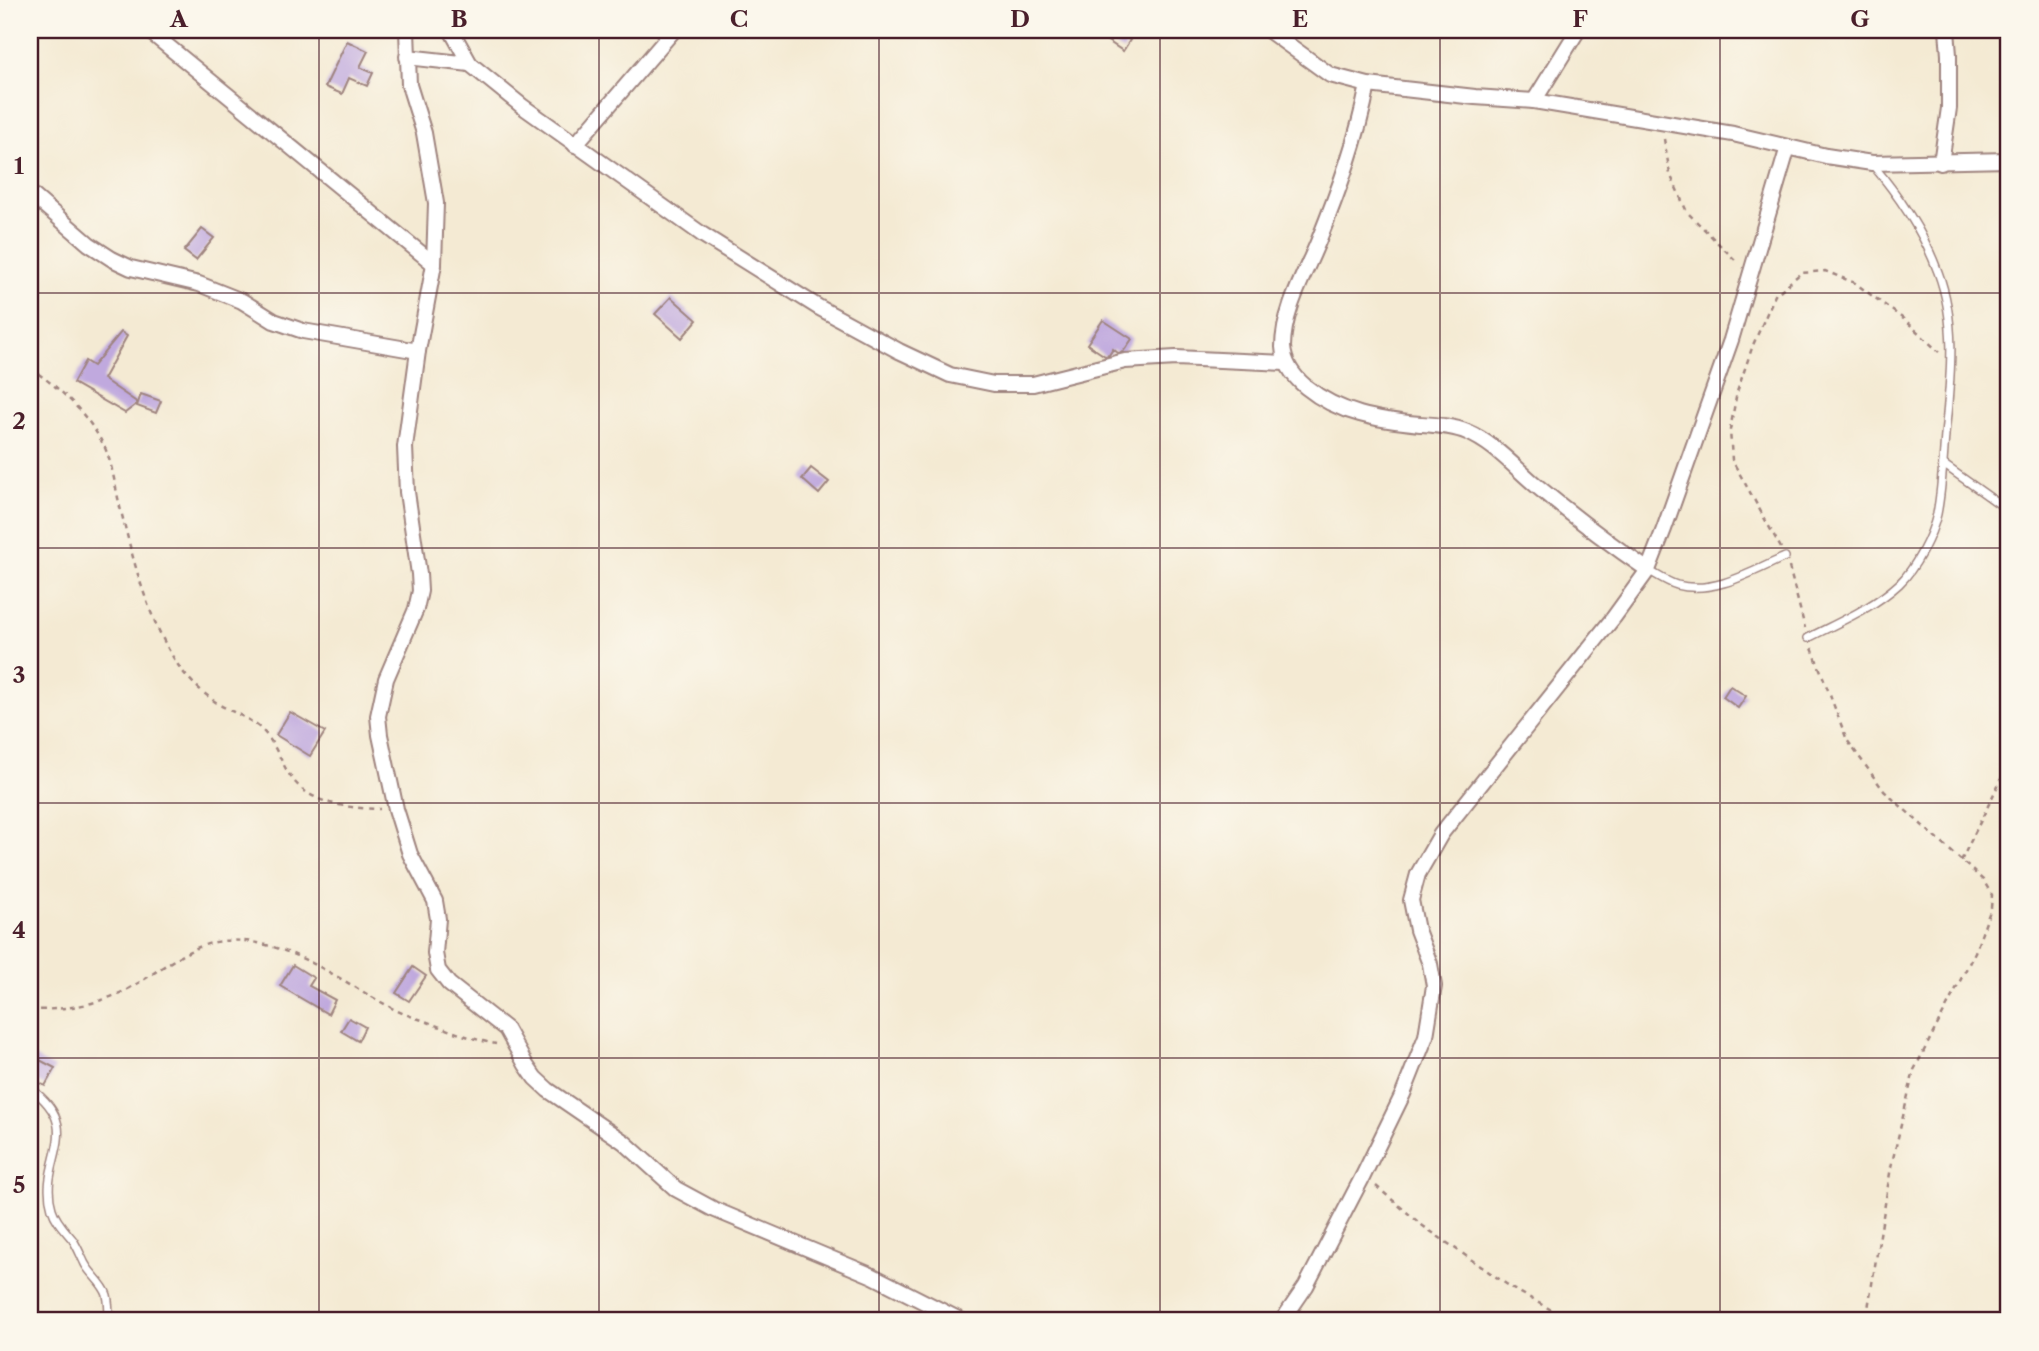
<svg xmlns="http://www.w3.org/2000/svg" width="2039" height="1351" viewBox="0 0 2039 1351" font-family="'Libre Caslon Text',serif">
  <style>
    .building { fill: #c0a9de }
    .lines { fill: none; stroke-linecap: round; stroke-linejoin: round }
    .lane-casing { stroke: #9f847f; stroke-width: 10 }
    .street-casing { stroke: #9f847f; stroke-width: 18 }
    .path { stroke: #9f847f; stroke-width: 2.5; stroke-dasharray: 5 5; stroke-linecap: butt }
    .lane { stroke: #fff; stroke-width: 7 }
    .street { stroke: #fff; stroke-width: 14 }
    .grid { fill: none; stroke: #4a1f2b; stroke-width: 2; stroke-opacity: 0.55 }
    .neatline { fill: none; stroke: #4a1f2b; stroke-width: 2.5 }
    .grid-label { font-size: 23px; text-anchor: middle; font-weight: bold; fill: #4a1f2b }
  </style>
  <rect width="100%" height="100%" fill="#fbf7ec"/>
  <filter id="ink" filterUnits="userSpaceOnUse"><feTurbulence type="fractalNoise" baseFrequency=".0143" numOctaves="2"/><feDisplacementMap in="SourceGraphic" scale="14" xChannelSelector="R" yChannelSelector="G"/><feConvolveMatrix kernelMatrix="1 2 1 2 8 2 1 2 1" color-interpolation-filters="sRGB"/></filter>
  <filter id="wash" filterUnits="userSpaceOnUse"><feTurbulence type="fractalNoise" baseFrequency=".00686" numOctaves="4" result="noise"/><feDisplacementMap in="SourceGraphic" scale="28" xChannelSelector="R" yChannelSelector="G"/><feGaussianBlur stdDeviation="1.57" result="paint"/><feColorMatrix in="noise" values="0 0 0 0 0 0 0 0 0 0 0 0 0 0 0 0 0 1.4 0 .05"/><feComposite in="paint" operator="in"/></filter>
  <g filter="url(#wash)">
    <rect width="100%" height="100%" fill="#f4ead3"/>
    <g id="blocks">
      <!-- building -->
      <g class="building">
        <path d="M1091,30H1115L1130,40L1123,51Z"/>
        <path d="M347,41L368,51L360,67L373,73L367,86L349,78L342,94L325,87Z"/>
        <path d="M202,229L214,238L196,260L184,251Z"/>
        <path d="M671,297L697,320L682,338L655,314Z"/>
        <path d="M1103,320L1132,339L1123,352L1118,353L1113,349L1109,355L1105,356L1087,344Z"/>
        <path d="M121,332L127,336L103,379L138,403L141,394L161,401L156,413L137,406L138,403L125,413L73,383L85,361L93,366Z"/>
        <path d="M811,468L829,482L819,494L802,479Z"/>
        <path d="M1730,686L1746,696L1738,708L1723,697Z"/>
        <path d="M290,712L325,732L310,756L276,735Z"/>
        <path d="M293,965L314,978L309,986L335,1000L328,1014L280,986Z"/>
        <path d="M413,967L426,976L409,1001L396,993Z"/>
        <path d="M349,1018L365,1027L358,1041L341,1031Z"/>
        <path d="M34,1057L55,1068L45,1086L30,1078V1066Z"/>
      </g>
    </g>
  </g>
  <g filter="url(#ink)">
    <use href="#blocks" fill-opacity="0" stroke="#9f847f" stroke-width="2"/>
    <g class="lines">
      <!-- lane casing -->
      <g class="lane-casing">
        <g id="lane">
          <path d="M1943,464L2009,511"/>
          <path d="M1648,570C1657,575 1667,582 1677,585C1714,595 1753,571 1785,557"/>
          <path d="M1808,638C1839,622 1873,608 1899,584C1915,569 1932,536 1937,514C1942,489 1943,461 1945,435C1950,381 1958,325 1938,272C1923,231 1900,197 1872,164"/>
          <path d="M30,1088C88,1130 37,1160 52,1209C56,1222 65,1230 73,1240C78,1248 81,1256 85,1264C91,1275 103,1283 107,1295C109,1303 109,1313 109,1321"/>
        </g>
      </g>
      <!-- street casing -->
      <g class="street-casing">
        <g id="street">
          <path d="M148,30L434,264"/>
          <path d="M407,30L409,85L424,133L436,203L434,264L418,351L405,447L407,492L419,574L420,591L416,609L386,679L378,716L380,735L396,809L410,854L435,901L438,919L435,953L438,970L449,984L506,1029L526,1065L535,1078L548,1090L624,1142L676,1189L713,1209L873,1276L962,1321"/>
          <path d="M451,30L470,64L522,106L703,235L818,307L899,351L950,375L994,384H1033L1125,361L1176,358L1286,363"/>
          <path d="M1268,30L1330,75L1368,85L1475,97L1534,101L1733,134L1826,156L1872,163L2009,160"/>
          <path d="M407,57L470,64"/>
          <path d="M1368,85C1357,140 1339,190 1318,242C1305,274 1283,311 1283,347C1284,363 1294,377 1306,387C1339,414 1379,420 1420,424C1435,425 1453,426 1467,432C1494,443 1515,468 1538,487C1573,516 1610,544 1648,570"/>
          <path d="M1534,101L1578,30"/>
          <path d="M575,145L674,30"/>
          <path d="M1941,163L1949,108V55L1947,30"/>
          <path d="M30,193L89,244L112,259L131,268L199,284L242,301L274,321L303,331L418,351"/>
          <path d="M1282,1321L1306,1286L1363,1176L1403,1094L1426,1036L1434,986L1430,964L1417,930L1411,900L1418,874L1441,834L1614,617L1648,570L1664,529L1731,340L1788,147"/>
        </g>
      </g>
      <!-- path -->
      <g class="path">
        <path d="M1664,139L1670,174L1687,212L1737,262"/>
        <path d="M30,368C60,388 86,412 103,444C112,460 116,492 121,511C134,563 148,620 178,665C188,680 205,695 220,705C234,713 249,718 261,729C274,741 280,760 289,774C308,805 348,808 380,809"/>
        <path d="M1781,548L1732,460L1730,430L1737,392L1753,345L1775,295L1801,273L1825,271L1855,283L1905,320L1939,352"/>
        <path d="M1789,567L1805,628"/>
        <path d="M1812,648L1847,740L1884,791L1983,880L1992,895L1991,908L1975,952L1914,1070L1891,1167L1866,1321"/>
        <path d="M1961,861L2009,763"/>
        <path d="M30,1010C64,1010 98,1005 128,989C158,973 188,944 223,941C281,935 341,981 390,1007C400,1013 413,1017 425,1021C448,1030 471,1039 496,1044"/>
        <path d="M1376,1186L1423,1226L1512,1288L1571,1321"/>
      </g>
      <!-- lane -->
      <use href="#lane" class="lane"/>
      <!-- street -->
      <use href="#street" class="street"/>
    </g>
  </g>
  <!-- grid -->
  <path class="grid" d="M319,30V1321M599,30V1321M879,30V1321M1160,30V1321M1440,30V1321M1720,30V1321M30,293H2009M30,548H2009M30,803H2009M30,1058H2009"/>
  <!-- margin -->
  <rect width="2039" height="1351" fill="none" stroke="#fbf7ec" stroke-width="77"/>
  <rect x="38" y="38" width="1962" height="1274" class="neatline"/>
  <g class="grid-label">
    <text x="179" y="27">A</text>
    <text x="459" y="27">B</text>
    <text x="739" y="27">C</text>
    <text x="1020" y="27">D</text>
    <text x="1300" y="27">E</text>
    <text x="1580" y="27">F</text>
    <text x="1860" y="27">G</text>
    <text x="19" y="174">1</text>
    <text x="19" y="429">2</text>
    <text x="19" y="683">3</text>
    <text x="19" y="938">4</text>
    <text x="19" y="1193">5</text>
  </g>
</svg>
